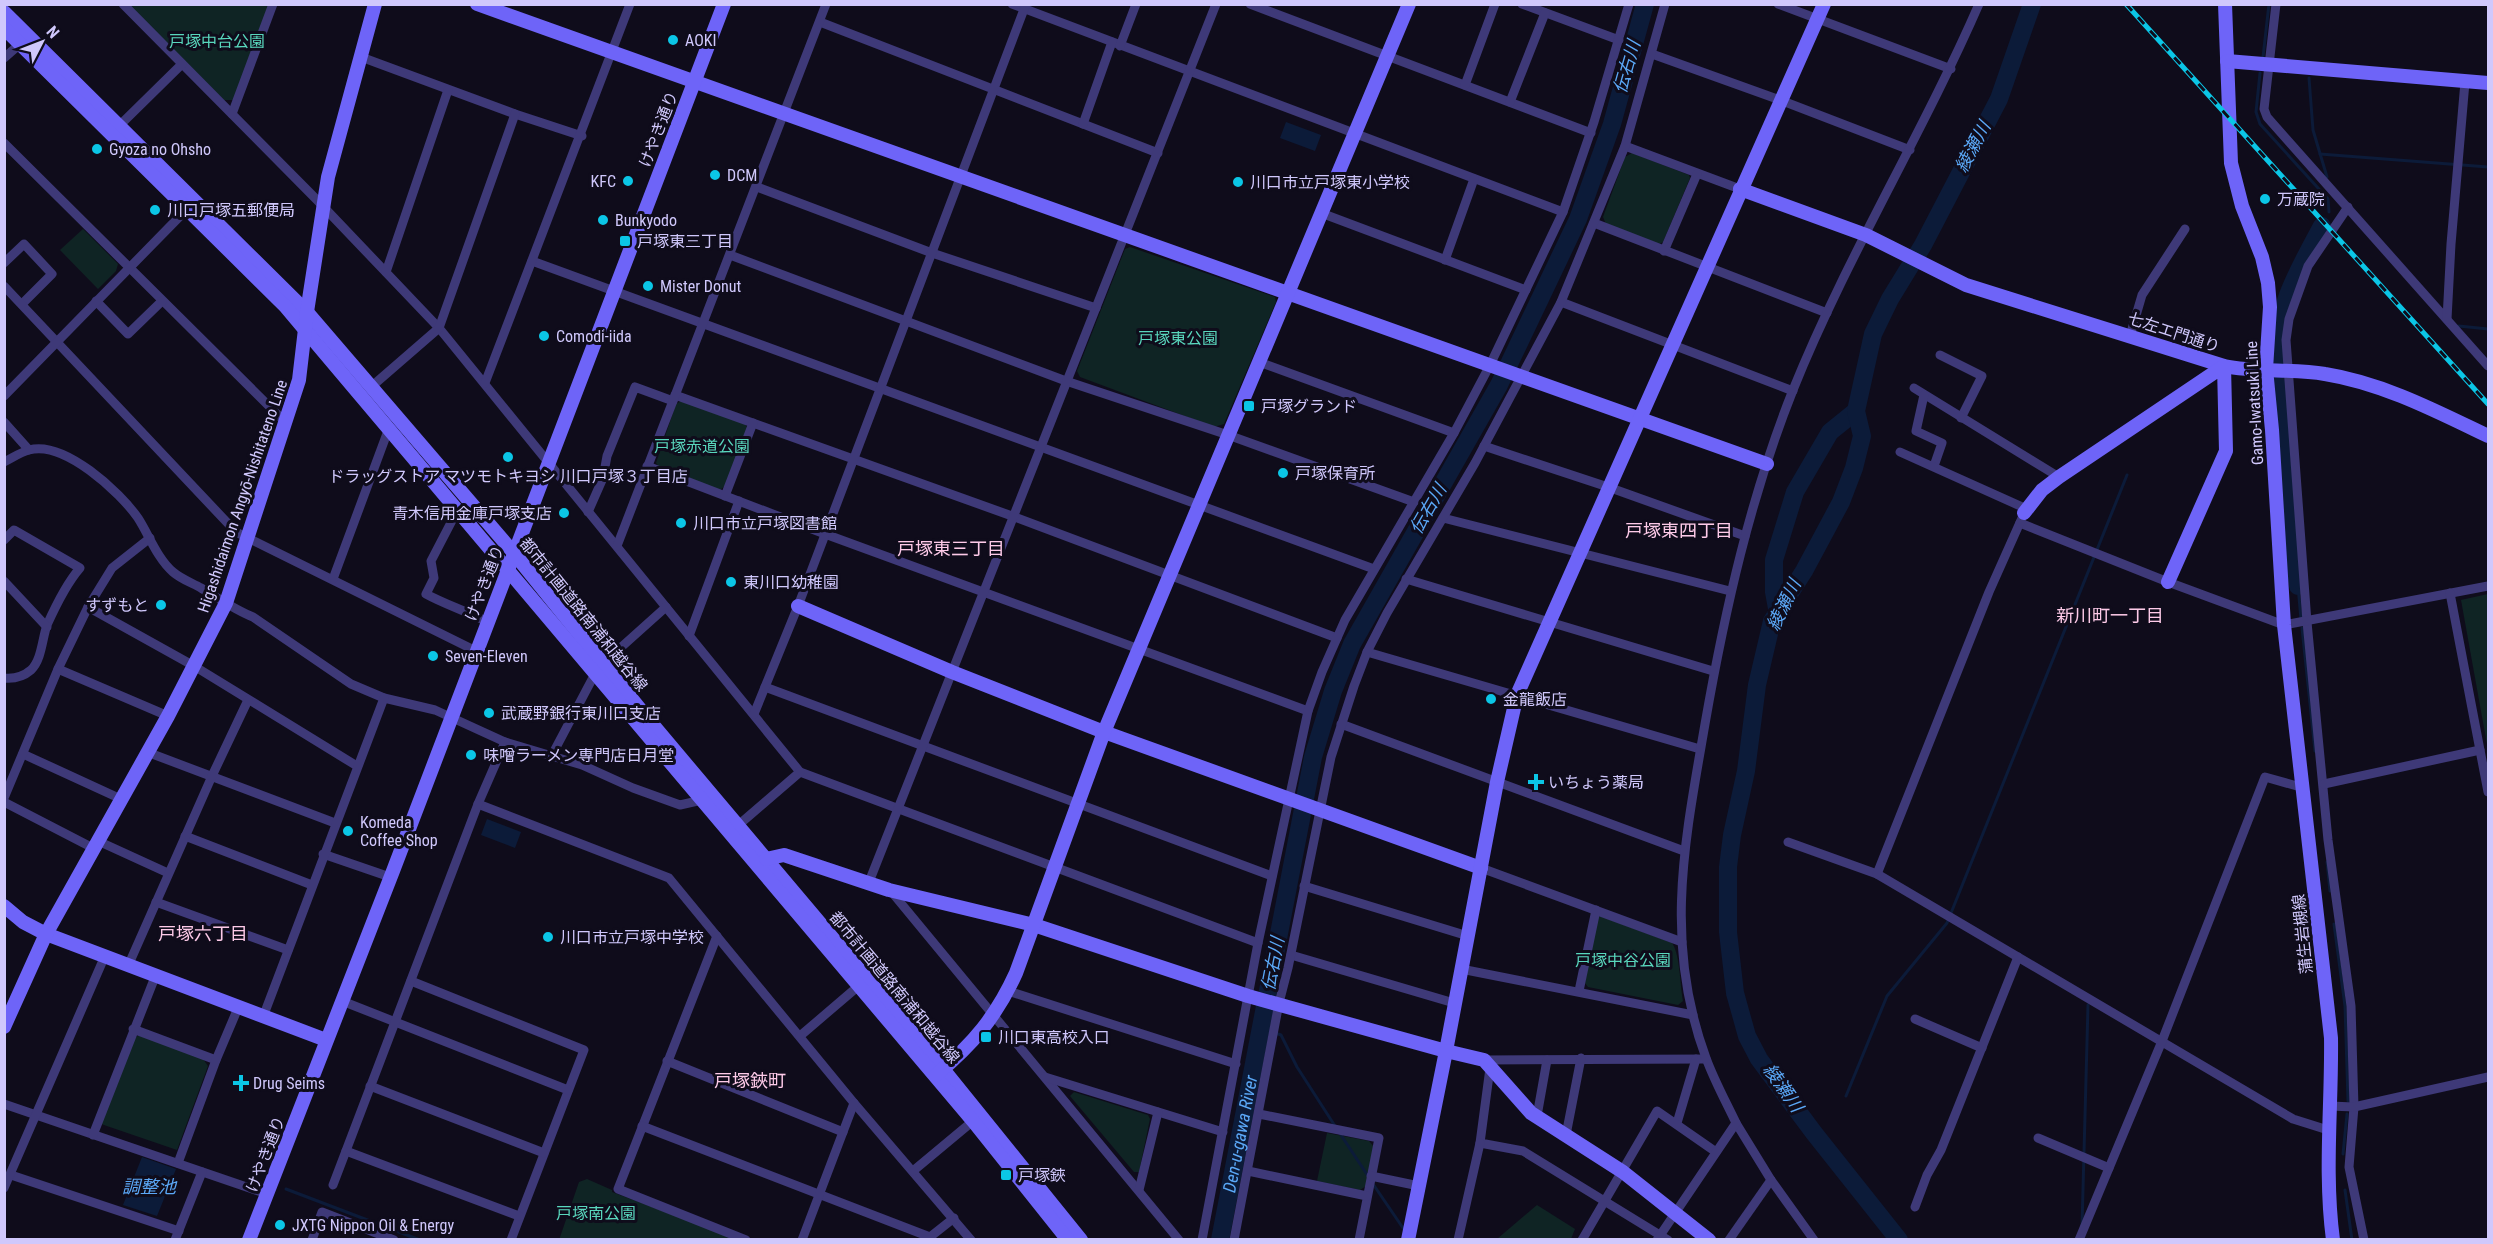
<svg xmlns="http://www.w3.org/2000/svg" width="2493" height="1244" viewBox="0 0 2493 1244" font-family="'Roboto Condensed','Noto Sans JP',sans-serif">
  <style>
    .green { fill: #0f2424 }
    .water { fill: #0c1b39 }
    .lines { fill: none; stroke-linecap: round; stroke-linejoin: round }
    .stream { stroke: #0c1b39; stroke-width: 3 }
    .river { stroke: #0c1b39; stroke-width: 18 }
    .street { stroke: #3e3978; stroke-width: 9 }
    .secondary { stroke: #6e64f8; stroke-width: 14 }
    .rail-casing { stroke: #0bc6e6; stroke-width: 5 }
    .rail { stroke: #0f0c1b; stroke-width: 3; stroke-dasharray: 9; stroke-linecap: butt }
    .poi-dot { fill: #0bc6e6; stroke: #0f0c1b; stroke-width: 2 }
    .labels { text-anchor: middle; stroke-width: 6; stroke-linejoin: round; paint-order: stroke }
    .poi-label { font-size: 16px; fill: #d0c8fc; stroke: #0f0c1b; text-anchor: start }
    .park-label { font-size: 16px; fill: #59d7bd; stroke: #0f0c1b }
    .street-label { font-size: 16px; fill: #d0c8fc; stroke: #0f0c1b }
    .water-label { font-size: 18px; font-style: italic; fill: #5ba8f7; stroke: #0f0c1b }
    .neighbourhood-label { font-size: 18px; fill: #fdcae8; stroke: #0f0c1b }
  </style>
  <rect width="100%" height="100%" fill="#0f0c1b"/>
  <!-- green -->
  <g class="green">
    <path d="M128,5H269L234,100H224Z"/>
    <path d="M1632,153L1689,175L1690,178L1663,242L1659,244L1606,224L1603,217L1625,157Z"/>
    <path d="M83,229L118,264L116,271L98,289L60,250Z"/>
    <path d="M1130,247L1275,297L1276,302L1224,424L1214,427L1080,377L1077,371L1125,249Z"/>
    <path d="M681,401L745,424L748,429L725,486L720,490L660,468L656,463L676,404Z"/>
    <path d="M2488,594V750L2461,600Z"/>
    <path d="M1600,916L1672,943C1680,954 1680,985 1683,1001L1678,1005L1588,987L1585,983L1597,918Z"/>
    <path d="M140,1035L203,1059L208,1066L177,1150L101,1124L132,1039Z"/>
    <path d="M1074,1092L1148,1115L1150,1119L1139,1172H1134L1070,1096Z"/>
    <path d="M1327,1133L1369,1141L1374,1147L1366,1186L1360,1190L1317,1181Z"/>
    <path d="M587,1179L612,1190V1192L737,1239L559,1240L579,1182Z"/>
    <path d="M1537,1205L1575,1229L1571,1239H1497Z"/>
  </g>
  <!-- water -->
  <g class="water">
    <path d="M1286,122L1321,135L1315,151L1280,138Z"/>
    <path d="M487,819L521,832L515,848L481,835Z"/>
    <path d="M142,1157L176,1169L157,1216L123,1205Z"/>
  </g>
  <g class="lines">
    <!-- stream -->
    <g class="stream">
      <path d="M2263,57L2269,4"/>
      <path d="M2260,73L2256,112L2260,124L2328,199L2329,212"/>
      <path d="M2309,78L2313,130L2327,177"/>
      <path d="M2320,154L2488,167"/>
      <path d="M2459,326L2488,329"/>
      <path d="M2298,586L2301,619"/>
      <path d="M2302,628L2315,751"/>
      <path d="M2327,862L2330,891"/>
      <path d="M2334,924L2345,1006L2348,1101"/>
      <path d="M1261,1028L1281,1035L1297,1067L1335,1126"/>
      <path d="M1846,1096L1887,996L1947,923L2127,475"/>
      <path d="M1339,1132L1368,1176"/>
      <path d="M2343,1154L2347,1114"/>
      <path d="M1373,1184L1405,1231"/>
      <path d="M286,1189L420,1240"/>
      <path d="M2345,1190L2352,1240"/>
      <path d="M2082,1226L2088,1005"/>
    </g>
    <!-- river -->
    <g class="river">
      <path d="M2277,361C2273,312 2300,267 2322,226"/>
      <path d="M2278,376L2293,551L2298,586"/>
      <path d="M1778,614L1774,592V560L1795,492L1830,432L1856,411"/>
      <path id="s1" d="M1220,1240L1313,757L1333,691L1352,644L1499,385L1578,219L1612,124L1645,4"/>
      <path d="M1899,1240L1814,1133L1759,1059L1747,1036L1735,993L1728,932V867L1732,835L1746,771L1757,685L1772,621L1804,571L1841,502L1854,468L1862,436L1856,411L1873,334L1890,299L1923,245L1999,99L2032,4"/>
    </g>
    <!-- street -->
    <g class="street">
      <path d="M123,4L317,200L439,328L800,772L1258,943"/>
      <path d="M1012,4L1563,212"/>
      <path d="M1250,4L1591,133"/>
      <path d="M1522,4L1619,40"/>
      <path d="M1778,4L1951,69"/>
      <path d="M2276,4L2264,109L2267,117L2488,366"/>
      <path d="M820,22L1158,153"/>
      <path d="M1120,46L1136,4"/>
      <path d="M1652,54L1780,100L1910,150"/>
      <path d="M361,57L515,114L582,136"/>
      <path d="M4,58L20,44"/>
      <path d="M1465,85L1495,4"/>
      <path d="M1510,102L1545,13"/>
      <path d="M232,114L273,4"/>
      <path d="M1083,124L1112,42"/>
      <path d="M119,126L182,64"/>
      <path d="M4,143L285,422"/>
      <path d="M1625,146L1740,189"/>
      <path d="M757,187L932,253L1096,308"/>
      <path d="M2348,207L2308,266L2289,319L2286,340L2307,622L2328,840L2351,1006L2354,1107L2349,1167L2364,1240"/>
      <path d="M1321,213L1526,290"/>
      <path d="M1594,223L1827,313"/>
      <path d="M1664,251L1697,174"/>
      <path d="M730,255L1066,381L1228,435L1414,502"/>
      <path d="M1445,260L1474,179"/>
      <path d="M532,261L1374,569"/>
      <path d="M4,263L24,244L52,274L22,304"/>
      <path d="M386,272L448,90"/>
      <path d="M4,286L236,532L476,651"/>
      <path d="M96,301L128,334L162,301"/>
      <path d="M1561,302L1793,391"/>
      <path d="M2447,319L2451,244L2465,82"/>
      <path d="M2130,336L2142,295L2185,229"/>
      <path d="M1940,355L1982,376L1961,418"/>
      <path d="M1259,362L1454,433"/>
      <path d="M485,383L630,4"/>
      <path d="M371,387L439,328L515,114"/>
      <path d="M1914,388L2059,477"/>
      <path d="M675,395L1012,516L1337,638"/>
      <path d="M1924,395L1916,431L1942,443L1934,466"/>
      <path d="M4,396L187,209"/>
      <path d="M4,422L29,450"/>
      <path d="M1484,446L1608,487L1745,536"/>
      <path d="M1900,452L2027,509"/>
      <path d="M4,462C12,458 21,452 29,450C64,440 120,492 138,518C149,535 157,558 173,572C181,579 192,583 201,588C218,598 235,610 253,617L351,684L384,698L435,710L505,742L582,765L633,788L680,805L702,800"/>
      <path d="M647,466L825,534L1308,711"/>
      <path d="M725,496L753,423"/>
      <path d="M457,511L431,561L434,578L426,594C446,605 467,611 487,622"/>
      <path d="M588,512L603,478L607,456L635,387L673,401"/>
      <path d="M1443,518L1730,591"/>
      <path d="M2020,523L2168,582L2284,625L2488,586"/>
      <path d="M4,540L14,530L80,568C66,584 56,605 47,625C42,639 42,659 31,670C24,676 14,679 4,678"/>
      <path d="M617,546L826,4"/>
      <path d="M333,579L389,428"/>
      <path d="M1406,579L1713,671"/>
      <path d="M4,581L47,627"/>
      <path d="M2450,593L2488,792"/>
      <path d="M88,607L194,666L357,766"/>
      <path d="M689,636L739,501"/>
      <path d="M1367,652L1700,749"/>
      <path d="M58,669L168,716"/>
      <path d="M765,687L1272,876"/>
      <path d="M754,714L798,606L1026,4"/>
      <path d="M1341,724L1684,851"/>
      <path d="M147,752L335,823"/>
      <path d="M23,754L121,799"/>
      <path d="M551,757L598,668L666,607"/>
      <path d="M2324,784L2480,750"/>
      <path d="M4,798L58,669L88,607L112,568L150,538"/>
      <path d="M4,802L93,848"/>
      <path d="M478,804L669,878L854,1103L971,1240"/>
      <path d="M735,828L800,772"/>
      <path d="M185,836L312,885"/>
      <path d="M98,841L168,873"/>
      <path d="M1788,842L1877,874L2293,1119L2328,1130"/>
      <path d="M323,854L390,877"/>
      <path d="M1481,868L1682,942"/>
      <path d="M1877,874L1989,592L2022,518"/>
      <path d="M869,882L1216,4"/>
      <path d="M1304,886L1468,936"/>
      <path d="M890,890L1179,1240"/>
      <path d="M156,902L288,950"/>
      <path d="M717,936L618,1189L746,1240"/>
      <path d="M1291,955L1454,1003"/>
      <path d="M128,966L212,776L248,700"/>
      <path d="M1461,969L1693,1015"/>
      <path d="M411,981L584,1050L511,1240"/>
      <path d="M1008,991L1236,1064"/>
      <path d="M1579,991L1596,910"/>
      <path d="M342,1001L568,1090"/>
      <path d="M263,1017L384,698"/>
      <path d="M1915,1019L1982,1048"/>
      <path d="M133,1029L216,1060"/>
      <path d="M800,1036L862,983"/>
      <path d="M1484,1060L1706,1059"/>
      <path d="M667,1061L843,1132"/>
      <path d="M1490,1068L1480,1143L1523,1151L1668,1240"/>
      <path d="M1045,1077L1223,1132"/>
      <path d="M370,1086L544,1153"/>
      <path d="M4,1104L267,1194"/>
      <path d="M2330,1106L2354,1107L2488,1077"/>
      <path d="M1259,1114L1379,1138L1359,1240"/>
      <path d="M1537,1116L1547,1060"/>
      <path d="M1677,1123L1696,1059"/>
      <path d="M1736,1123L1771,1180L1814,1240"/>
      <path d="M642,1126L930,1237L954,1218"/>
      <path d="M93,1135L155,977"/>
      <path d="M1566,1135L1581,1058"/>
      <path d="M2038,1138L2109,1168"/>
      <path d="M346,1151L519,1216"/>
      <path d="M178,1163L216,1060L238,1008"/>
      <path d="M913,1171L973,1121"/>
      <path d="M1248,1171L1367,1196"/>
      <path d="M11,1175L179,1231"/>
      <path d="M1371,1176L1419,1186"/>
      <path d="M333,1185L478,804L505,742"/>
      <path d="M4,1188L104,958"/>
      <path d="M1139,1190L1158,1112"/>
      <path d="M1915,1207L1927,1175L1941,1150L2018,957"/>
      <path d="M175,1240L202,1172"/>
      <path d="M312,1240L322,1212L394,1240"/>
      <path d="M802,1240L854,1103"/>
      <path d="M1202,1240L1258,943L1308,711L1322,672L1345,620L1454,433L1490,365L1563,212L1594,122L1629,4"/>
      <path d="M1234,1240L1279,1003L1288,968L1331,757L1354,686L1367,652L1387,613L1475,463L1561,302L1625,146L1665,4"/>
      <path d="M1458,1240L1480,1143"/>
      <path d="M1582,1240L1657,1111L1716,1152"/>
      <path d="M1657,1240L1736,1123C1726,1102 1714,1080 1706,1058C1663,942 1685,840 1705,724C1725,610 1750,498 1793,390C1846,258 1922,135 1979,4"/>
      <path d="M1729,1240L1771,1180"/>
      <path d="M2079,1240L2162,1041L2265,777L2304,788"/>
    </g>
    <!-- secondary -->
    <g class="secondary">
      <path d="M477,4L1767,464"/>
      <path d="M2225,4L2231,163L2242,206L2262,257L2268,283L2270,307L2266,369L2272,430L2284,625L2331,1038C2332,1105 2324,1172 2333,1240"/>
      <path d="M4,12L307,312L513,552L648,719L943,1069L1081,1240"/>
      <path d="M4,28L285,306L306,331L973,1121L1068,1240"/>
      <path d="M2227,61L2488,83"/>
      <path d="M1740,189L1866,235L1966,285L2224,366C2256,373 2292,368 2325,374C2382,383 2436,411 2488,436"/>
      <path d="M2024,513L2042,490L2059,477L2224,366L2226,451L2168,582"/>
      <path d="M798,606L952,672L1104,732L1481,868"/>
      <path d="M766,859L784,855L889,890L1034,925L1248,996L1446,1051L1497,782L1517,695L1824,4"/>
      <path d="M4,906L23,922L46,934L326,1040"/>
      <path d="M4,1027L46,934L168,716L226,603L299,380L307,312L328,177L375,4"/>
      <path d="M936,1075C973,1044 996,1017 1016,973L1104,732L1409,4"/>
      <path d="M249,1240L393,871L724,4"/>
      <path d="M1408,1240L1446,1051L1484,1060L1531,1113L1623,1172L1709,1240"/>
    </g>
    <!-- rail casing -->
    <g class="rail-casing">
      <path id="rail" d="M2126,4L2488,404"/>
    </g>
    <!-- rail -->
    <use href="#rail" class="rail"/>
  </g>
  <!-- markers -->
  <g class="poi-dot">
    <circle cx="673" cy="40" r="6"/>
    <circle cx="97" cy="149" r="6"/>
    <circle cx="715" cy="175" r="6"/>
    <circle cx="628" cy="181" r="6"/>
    <circle cx="1238" cy="182" r="6"/>
    <circle cx="2265" cy="199" r="6"/>
    <circle cx="155" cy="210" r="6"/>
    <circle cx="603" cy="220" r="6"/>
    <rect x="619" y="235" width="12" height="12" rx="3"/>
    <circle cx="648" cy="286" r="6"/>
    <circle cx="544" cy="336" r="6"/>
    <rect x="1243" y="400" width="12" height="12" rx="3"/>
    <circle cx="508" cy="457" r="6"/>
    <circle cx="1283" cy="473" r="6"/>
    <circle cx="564" cy="513" r="6"/>
    <circle cx="681" cy="523" r="6"/>
    <circle cx="731" cy="582" r="6"/>
    <circle cx="161" cy="605" r="6"/>
    <circle cx="433" cy="656" r="6"/>
    <circle cx="1491" cy="699" r="6"/>
    <circle cx="489" cy="713" r="6"/>
    <circle cx="471" cy="755" r="6"/>
    <path d="M1533 773h6v6h6v6h-6v6h-6v-6h-6v-6h6z"/>
    <circle cx="348" cy="831" r="6"/>
    <circle cx="548" cy="937" r="6"/>
    <rect x="980" y="1031" width="12" height="12" rx="3"/>
    <path d="M238 1074h6v6h6v6h-6v6h-6v-6h-6v-6h6z"/>
    <rect x="1000" y="1169" width="12" height="12" rx="3"/>
    <circle cx="280" cy="1225" r="6"/>
  </g>
  <g class="labels">
    <!-- poi labels -->
    <g class="poi-label">
      <text x="685" y="46">AOKI</text>
      <text x="109" y="155">Gyoza no Ohsho</text>
      <text x="727" y="181">DCM</text>
      <text x="616" y="187" text-anchor="end">KFC</text>
      <text x="1250" y="188">川口市立戸塚東小学校</text>
      <text x="2277" y="205">万蔵院</text>
      <text x="167" y="216">川口戸塚五郵便局</text>
      <text x="615" y="226">Bunkyodo</text>
      <text x="637" y="247">戸塚東三丁目</text>
      <text x="660" y="292">Mister Donut</text>
      <text x="556" y="342">Comodi-iida</text>
      <text x="1261" y="412">戸塚グランド</text>
      <text x="1295" y="479">戸塚保育所</text>
      <text x="508" y="482" text-anchor="middle">ドラッグストア マツモトキヨシ 川口戸塚３丁目店</text>
      <text x="552" y="519" text-anchor="end">青木信用金庫戸塚支店</text>
      <text x="693" y="529">川口市立戸塚図書館</text>
      <text x="743" y="588">東川口幼稚園</text>
      <text x="149" y="611" text-anchor="end">すずもと</text>
      <text x="445" y="662">Seven-Eleven</text>
      <text x="1503" y="705">金龍飯店</text>
      <text x="501" y="719">武蔵野銀行東川口支店</text>
      <text x="483" y="761">味噌ラーメン専門店日月堂</text>
      <text x="1548" y="788">いちょう薬局</text>
      <text x="360" y="828">Komeda<tspan x="360" dy="18">Coffee Shop</tspan></text>
      <text x="560" y="943">川口市立戸塚中学校</text>
      <text x="998" y="1043">川口東高校入口</text>
      <text x="253" y="1089">Drug Seims</text>
      <text x="1018" y="1181">戸塚鋏</text>
      <text x="292" y="1231">JXTG Nippon Oil &amp; Energy</text>
    </g>
    <!-- park labels -->
    <g class="park-label">
      <text x="217" y="47">戸塚中台公園</text>
      <text x="1178" y="344">戸塚東公園</text>
      <text x="702" y="452">戸塚赤道公園</text>
      <text x="1623" y="966">戸塚中谷公園</text>
      <text x="596" y="1219">戸塚南公園</text>
    </g>
    <!-- street labels -->
    <g class="street-label">
      <text transform="translate(658 129) rotate(-69)" y="6">けやき通り</text>
      <text transform="translate(2174 332) rotate(18)" y="6">七左エ門通り</text>
      <text transform="translate(2254 403) rotate(-93)" y="6">Gamo-Iwatsuki Line</text>
      <text transform="translate(242 496) rotate(-71)" y="6">Higashidaimon Angyō-Nishitateno Line</text>
      <text transform="translate(484 583) rotate(-69)" y="6">けやき通り</text>
      <text transform="translate(584 614) rotate(51)" y="6">都市計画道路南浦和越谷線</text>
      <text transform="translate(2302 934) rotate(-96)" y="6">蒲生岩槻線</text>
      <text transform="translate(895 987) rotate(50)" y="6">都市計画道路南浦和越谷線</text>
      <text transform="translate(265 1154) rotate(-69)" y="6">けやき通り</text>
    </g>
    <!-- water labels -->
    <g class="water-label">
      <text transform="translate(1627 67) rotate(-74)" y="6">伝右川</text>
      <text transform="translate(1973 147) rotate(-62)" y="6">綾瀬川</text>
      <text transform="translate(1428 509) rotate(-60)" y="6">伝右川</text>
      <text transform="translate(1784 605) rotate(-64)" y="6">綾瀬川</text>
      <text transform="translate(1273 964) rotate(-79)" y="6">伝右川</text>
      <text transform="translate(1783 1088) rotate(55)" y="6">綾瀬川</text>
      <text dy="6" stroke="none"><textPath href="#s1" startOffset="108">Den-u-gawa River</textPath></text>
      <text x="149" y="1193">調整池</text>
    </g>
    <!-- neighbourhood labels -->
    <g class="neighbourhood-label">
      <text x="1679" y="537">戸塚東四丁目</text>
      <text x="951" y="555">戸塚東三丁目</text>
      <text x="2110" y="622">新川町一丁目</text>
      <text x="203" y="940">戸塚六丁目</text>
      <text x="750" y="1087">戸塚鋏町</text>
    </g>
  </g>
  <!-- border -->
  <rect width="2493" height="1244" fill="none" stroke="#d0c8fc" stroke-width="12"/>
  <!-- north arrow -->
  <g transform="translate(42 42) rotate(48)" stroke="#0f0c1b" stroke-width="4.5" paint-order="stroke">
  <path d="M0-4.5L10 22L0 15L-10 22Z" fill="#d0c8fc"/>
  <text y="-9" font-size="16" font-weight="bold" text-anchor="middle" fill="#d0c8fc">N</text>
  </g>
</svg>
